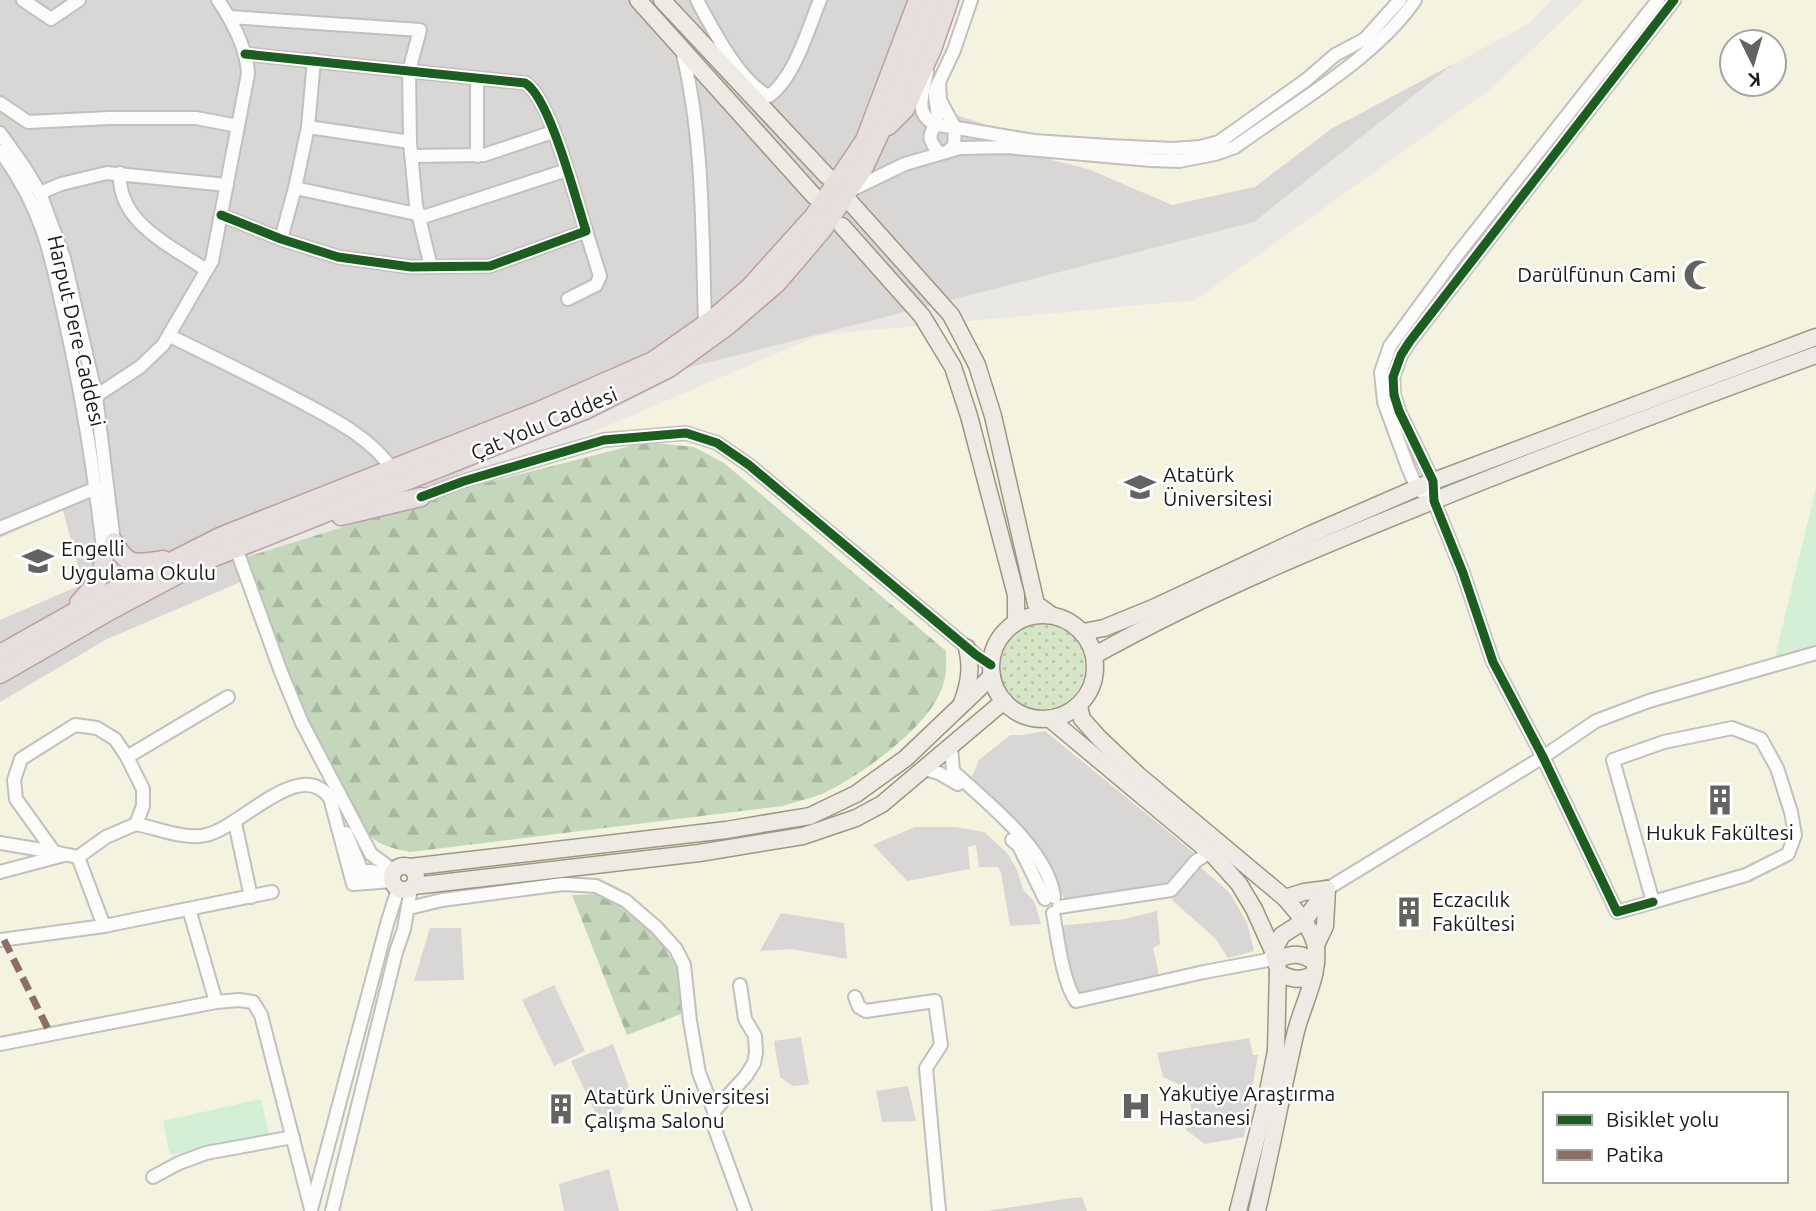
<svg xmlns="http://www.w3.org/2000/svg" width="1816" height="1211" viewBox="0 0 1816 1211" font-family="Ubuntu,sans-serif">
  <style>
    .residential { fill: #d9d7d5 }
    .education { fill: #f3f3df; fill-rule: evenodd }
    .religious { fill: #d8d7d5 }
    .grass { fill: url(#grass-dots) }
    .forest { fill: url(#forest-firs) }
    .park { fill: #d3efd5 }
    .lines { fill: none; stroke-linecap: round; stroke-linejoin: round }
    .minor-casing { stroke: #c1c0be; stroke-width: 16 }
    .major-casing { stroke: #9e9683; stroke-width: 19 }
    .highway-casing { stroke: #bc9ea5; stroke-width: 21 }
    .minor { stroke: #fcfcfb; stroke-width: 12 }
    .major { stroke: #eeebe4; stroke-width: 16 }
    .highway { stroke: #e7dede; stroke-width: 18 }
    .quiet { stroke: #8d6e63; stroke-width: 7; stroke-dasharray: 14 7; stroke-linecap: butt }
    .cycleway-casing { stroke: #fff; stroke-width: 13 }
    .cycleway { stroke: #1b5e20; stroke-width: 9 }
    .labels { text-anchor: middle; stroke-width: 5; stroke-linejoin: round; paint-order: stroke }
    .poi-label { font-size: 21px; fill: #1b1b1b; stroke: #fff; text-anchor: start }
    .street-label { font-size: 21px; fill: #1b1b1b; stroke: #fff }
  </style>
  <defs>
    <pattern id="grass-dots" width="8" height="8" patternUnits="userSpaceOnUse" patternTransform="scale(1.75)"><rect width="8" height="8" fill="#d5e5c5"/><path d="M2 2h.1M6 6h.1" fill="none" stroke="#b6c4a9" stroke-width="1.8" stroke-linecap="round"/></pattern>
    <pattern id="forest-firs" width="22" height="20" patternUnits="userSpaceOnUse" patternTransform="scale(1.75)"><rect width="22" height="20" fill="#c4d6bb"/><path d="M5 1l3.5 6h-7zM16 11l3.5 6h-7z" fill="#a8b7a0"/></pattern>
  </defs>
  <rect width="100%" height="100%" fill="#eae8e4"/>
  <!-- residential -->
  <path class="residential" d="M0,0H1534L1254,222L683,369L501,453L393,506L335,517L258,547L240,559L258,583L0,1211Z"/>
  <!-- education -->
  <g class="education">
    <path d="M957,0H1551L1529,24L1331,129L1255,187L1172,205L1088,169L1052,160L996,128L956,115L926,71Z"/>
    <path d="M1584,0H1816V1211H0V702L107,639L820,335L1195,300L1493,87ZM1732,42H1774V84H1732ZM1545,1094H1786V1181H1545Z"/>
    <path d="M62,507L83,584L0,620V538Z"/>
  </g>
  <!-- religious -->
  <g class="religious">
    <path d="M1045,731L1193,852L1168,886L1066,901L1039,852L971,779L979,760L1010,735H1023Z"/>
    <path d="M915,827H956L984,832L1007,853L1016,868L1024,891L1034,901L1041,924L1010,926L1001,873L998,867H979L976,845L968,847L970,869L907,881L873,845Z"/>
    <path d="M1198,865L1230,893L1247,923L1254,951L1228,958L1216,939L1172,900Z"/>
    <path d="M1157,911L1160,944L1153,948L1158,970V978L1077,996L1070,976L1060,926L1125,919Z"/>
    <path d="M781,913L844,923L847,959L791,949L760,951Z"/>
    <path d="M430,928H461L464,980L414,981Z"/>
    <path d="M554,985L585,1051L554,1066L522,1000Z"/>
    <path d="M801,1037L809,1084L793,1086L780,1077L774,1041Z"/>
    <path d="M1249,1038L1253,1055H1258L1244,1137L1205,1144L1186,1130L1192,1115L1189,1089L1163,1077L1157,1053Z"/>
    <path d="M613,1044L629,1087L627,1102L620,1114L600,1123L571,1061Z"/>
    <path d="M908,1086L916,1121L882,1122L876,1091Z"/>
    <path d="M609,1169L619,1211H564L559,1184Z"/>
    <path d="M1082,1197L1087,1211H986L1072,1198Z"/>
  </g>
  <!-- grass -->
  <circle class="grass" cx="1041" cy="666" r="44"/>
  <!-- forest -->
  <g class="forest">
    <path d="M646,442L694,447L724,463L946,651C946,664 947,675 942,688C929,727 860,776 824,793C811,799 796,801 783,806L410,852C387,847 377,845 361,827L291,688L240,559L485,483Z"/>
    <path d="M603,894L657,936L683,976L681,1014L627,1035L572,895Z"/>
  </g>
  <!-- park -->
  <g class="park">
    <path d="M1816,488V653L1773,665Z"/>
    <path d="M261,1099L269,1134L170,1155L163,1121Z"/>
  </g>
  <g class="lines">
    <!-- minor casing -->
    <g class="minor-casing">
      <g id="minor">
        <path d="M23,0L51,19L79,0"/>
        <path d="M697,0C712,28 740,83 769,96C795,77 808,29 820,0"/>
        <path d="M229,17L420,30L409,71L410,142L416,205L431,267"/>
        <path d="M682,50C704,139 702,234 705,324"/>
        <path d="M927,72C923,94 912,117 939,125L1034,141L1108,146L1173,149L1200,147L1219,142L1306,80L1335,55L1365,39L1400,0"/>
        <path d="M939,82L954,50L971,0"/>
        <path d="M0,103L28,122L109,118H196L238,126"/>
        <path d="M308,127L314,60"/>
        <path d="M0,133L25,168L40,193L64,258L96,396L114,542"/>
        <path d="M0,151C44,210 52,259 67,329C84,404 95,479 104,556"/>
        <path d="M939,153C922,132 935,135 937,116C939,101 930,98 939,82L940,100L955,128L954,146L948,151"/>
        <path d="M411,156L484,155L553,132"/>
        <path d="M477,156V79"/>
        <path d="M120,173C117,223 172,246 206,270"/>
        <path d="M295,188L426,216L567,170"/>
        <path d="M849,191L905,164L960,148L1006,147L1151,160L1179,161L1215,154L1235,147C1291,106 1377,57 1415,0"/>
        <path d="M40,193L61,184L107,173L227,185"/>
        <path d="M221,215L281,239L338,257L411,267L490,266L586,231C576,201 550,97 525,83L245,54"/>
        <path d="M281,239L295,188L308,127L410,142"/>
        <path d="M568,299L596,285L600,276L586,231"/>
        <path d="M170,336C211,356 252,376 292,397C327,416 369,435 392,469"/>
        <path d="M83,402L96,396L140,367L163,345L212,261L248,74C247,48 232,21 218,0"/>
        <path d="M1422,492L1417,488L1407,465L1384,402L1381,372L1390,346L1457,255L1658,0"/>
        <path d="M421,497L464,481L604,440L686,433L717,443L749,465L976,655L991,665"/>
        <path d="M0,528L96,488"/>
        <path d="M236,548L281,672L302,723L371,854L394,871"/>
        <path d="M75,725L97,728L115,739L127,757L143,789V806L136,824L106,837L78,857L54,852L16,799L14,780L21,759Z"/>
        <path d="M1732,728L1761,739L1777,768L1791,812L1795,835L1788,854L1746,875L1653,902L1613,760L1664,742Z"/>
        <path d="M951,747L953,771C987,803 1048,849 1054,897"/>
        <path d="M127,757L228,697"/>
        <path d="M924,769L939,773L958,784"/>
        <path d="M235,823L251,897"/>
        <path d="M136,824C156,828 185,840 206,835C242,827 300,756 330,798L353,884L392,881"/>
        <path d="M346,833L362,871"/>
        <path d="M1012,840L1019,846L1045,899"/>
        <path d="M0,843L54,852"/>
        <path d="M78,857L104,926"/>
        <path d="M0,872L64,855"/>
        <path d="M354,872L372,871L392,876"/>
        <path d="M1327,889L1543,757L1596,721L1649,701L1816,653"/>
        <path d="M1653,902L1617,912L1543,757L1493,662L1463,573L1434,501L1433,481L1399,411L1394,395L1393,377L1401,355L1410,341L1674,0"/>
        <path d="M1059,907L1171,890L1196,861L1210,852"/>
        <path d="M409,908L442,900L563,884L596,886L626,901L656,927L676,949L684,965L690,1021L699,1073L714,1111"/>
        <path d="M189,909L216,1002"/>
        <path d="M1053,913C1058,939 1062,980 1076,1001L1204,972L1268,960L1273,951"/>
        <path d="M0,940L104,926L272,892"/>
        <path d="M740,985L745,1019L755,1036L756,1053L754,1063L746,1076L714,1111L715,1129L745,1211"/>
        <path d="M855,997L859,1007L866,1011L935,1001L941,1045L926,1068L939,1211"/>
        <path d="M0,1044L216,1002L239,1000L253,1002L261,1015L311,1209"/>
        <path d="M153,1177L179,1163L206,1153L293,1137"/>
        <path d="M312,1206L387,924L398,889"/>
        <path d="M332,1211L396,952L404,929L411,888"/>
      </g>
    </g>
    <!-- major casing -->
    <g class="major-casing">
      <g id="major">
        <path d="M638,0L814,196"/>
        <path d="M662,0L827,176"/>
        <path d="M850,202L951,315L977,365L993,416L1036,604L1051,615"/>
        <path d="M842,226L922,316L953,367L969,416L1016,595V621"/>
        <circle cx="1043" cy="667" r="52"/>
        <path d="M1083,632L1104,628L1153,608L1311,534L1426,484L1816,337"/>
        <path d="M1095,655C1208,592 1328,543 1448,495C1570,446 1693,400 1816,355"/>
        <path d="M962,703C969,684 972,668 967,648"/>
        <path d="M1079,706L1082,719L1100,739L1138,775L1285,898C1297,912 1313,929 1316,948C1319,976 1303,1004 1296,1031C1282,1091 1271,1151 1257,1211"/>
        <path d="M1050,719L1213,855L1239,884L1254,909L1273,951L1278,969L1276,1051L1267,1096L1238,1211"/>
        <circle cx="404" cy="878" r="12"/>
        <path d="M410,867L726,830L810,816L856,794L906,758L992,676"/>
        <path d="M414,886L699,853L803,836L856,818L882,804L1004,701"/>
        <path d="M1285,898L1304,892L1327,889"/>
        <path d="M1316,945L1325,926L1327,889"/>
        <path d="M1273,951L1282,935L1304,921L1327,889"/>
        <path d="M1275,960C1293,953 1301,952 1316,963"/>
        <path d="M1278,973C1292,979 1300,982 1314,974"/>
      </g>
    </g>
    <!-- highway casing -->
    <g class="highway-casing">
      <g id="highway">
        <path d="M888,126L905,109L932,49L949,0"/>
        <path d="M341,516L421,497"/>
        <path d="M114,542C127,568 137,564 163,560"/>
        <path d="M79,603C92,589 104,577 104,556"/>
        <path d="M0,654L105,595L222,536L539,411L653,361L714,318L750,287L814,216L865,140L918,0"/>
        <path d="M0,674L111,610L199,563L585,410L669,368L727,326L777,283L823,229L864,167L897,96L932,0"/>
      </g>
    </g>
    <!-- minor -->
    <use href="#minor" class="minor"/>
    <!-- major -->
    <use href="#major" class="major"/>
    <!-- highway -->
    <use href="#highway" class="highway"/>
    <!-- quiet -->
    <path class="quiet" d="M4,940L50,1033"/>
    <!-- cycleway casing -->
    <g class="cycleway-casing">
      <g id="cycleway">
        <path d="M221,215L281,239L338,257L411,267L490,266L586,231C576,201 550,97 525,83L245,54"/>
        <path d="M421,497L464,481L604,440L686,433L717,443L749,465L976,655L991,665"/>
        <path d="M1653,902L1617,912L1543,757L1493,662L1463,573L1434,501L1433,481L1399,411L1394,395L1393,377L1401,355L1410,341L1674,0"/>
      </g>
    </g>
    <!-- cycleway -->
    <use href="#cycleway" class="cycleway"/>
  </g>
  <!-- icons -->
  <defs>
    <g id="mosque-bare" transform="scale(2.415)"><path d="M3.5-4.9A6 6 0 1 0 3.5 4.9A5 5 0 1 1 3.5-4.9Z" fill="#636361" stroke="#fff" stroke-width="2.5" paint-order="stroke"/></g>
    <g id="university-bare" transform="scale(2.415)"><path d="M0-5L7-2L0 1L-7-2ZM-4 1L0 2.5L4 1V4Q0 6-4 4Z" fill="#636361" stroke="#fff" stroke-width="2.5" paint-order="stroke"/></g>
    <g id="school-bare" transform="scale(2.415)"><path d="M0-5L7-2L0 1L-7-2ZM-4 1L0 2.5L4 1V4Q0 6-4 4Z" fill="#636361" stroke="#fff" stroke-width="2.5" paint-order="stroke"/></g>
    <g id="building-bare" transform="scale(2.415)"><path d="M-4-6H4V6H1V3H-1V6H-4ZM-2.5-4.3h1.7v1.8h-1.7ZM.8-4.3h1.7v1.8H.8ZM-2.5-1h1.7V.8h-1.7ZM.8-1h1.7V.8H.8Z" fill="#636361" stroke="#fff" stroke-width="2.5" paint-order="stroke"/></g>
    <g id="hospital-bare" transform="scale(2.415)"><path d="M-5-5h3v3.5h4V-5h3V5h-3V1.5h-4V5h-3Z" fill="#636361" stroke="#fff" stroke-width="2.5" paint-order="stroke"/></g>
  </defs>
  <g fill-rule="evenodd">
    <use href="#mosque-bare" x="1699" y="275"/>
    <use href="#university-bare" x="1140" y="487"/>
    <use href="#school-bare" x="38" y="561"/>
    <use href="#building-bare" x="1720" y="800"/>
    <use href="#building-bare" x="1409" y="912"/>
    <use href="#hospital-bare" x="1136" y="1106"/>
    <use href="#building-bare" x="561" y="1109"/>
  </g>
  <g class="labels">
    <!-- poi labels -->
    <g class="poi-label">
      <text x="1676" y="282" text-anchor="end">Darülfünun Cami</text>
      <text x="1163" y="482">Atatürk<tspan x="1163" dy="24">Üniversitesi</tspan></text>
      <text x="61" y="556">Engelli<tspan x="61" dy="24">Uygulama Okulu</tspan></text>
      <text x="1720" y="840" text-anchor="middle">Hukuk Fakültesi</text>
      <text x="1432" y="907">Eczacılık<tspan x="1432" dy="24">Fakültesi</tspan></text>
      <text x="1159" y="1101">Yakutiye Araştırma<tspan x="1159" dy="24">Hastanesi</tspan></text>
      <text x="584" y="1104">Atatürk Üniversitesi<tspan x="584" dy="24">Çalışma Salonu</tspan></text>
    </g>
    <!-- street labels -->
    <g class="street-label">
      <text transform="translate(76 331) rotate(77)" y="7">Harput Dere Caddesi</text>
      <text transform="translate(544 424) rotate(-23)" y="7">Çat Yolu Caddesi</text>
    </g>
  </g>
  <!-- legend -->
  <rect x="1543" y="1092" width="245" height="91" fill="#ffffff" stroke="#a4a4a4" stroke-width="2"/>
  <rect x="1557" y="1115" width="35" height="10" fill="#1b5e20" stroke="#a4a4a4" stroke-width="2"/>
  <text x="1606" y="1127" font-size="21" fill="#1b1b1b">Bisiklet yolu</text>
  <rect x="1557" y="1150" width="35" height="10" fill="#8d6e63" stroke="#a4a4a4" stroke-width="2"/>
  <text x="1606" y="1162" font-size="21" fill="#1b1b1b">Patika</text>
  <!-- north arrow -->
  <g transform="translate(1753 63) rotate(175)"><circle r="33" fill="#ffffff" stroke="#a4a4a4" stroke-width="2"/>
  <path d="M0-5L12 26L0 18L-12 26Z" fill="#636361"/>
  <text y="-10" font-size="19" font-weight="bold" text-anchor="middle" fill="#1b1b1b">K</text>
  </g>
</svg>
